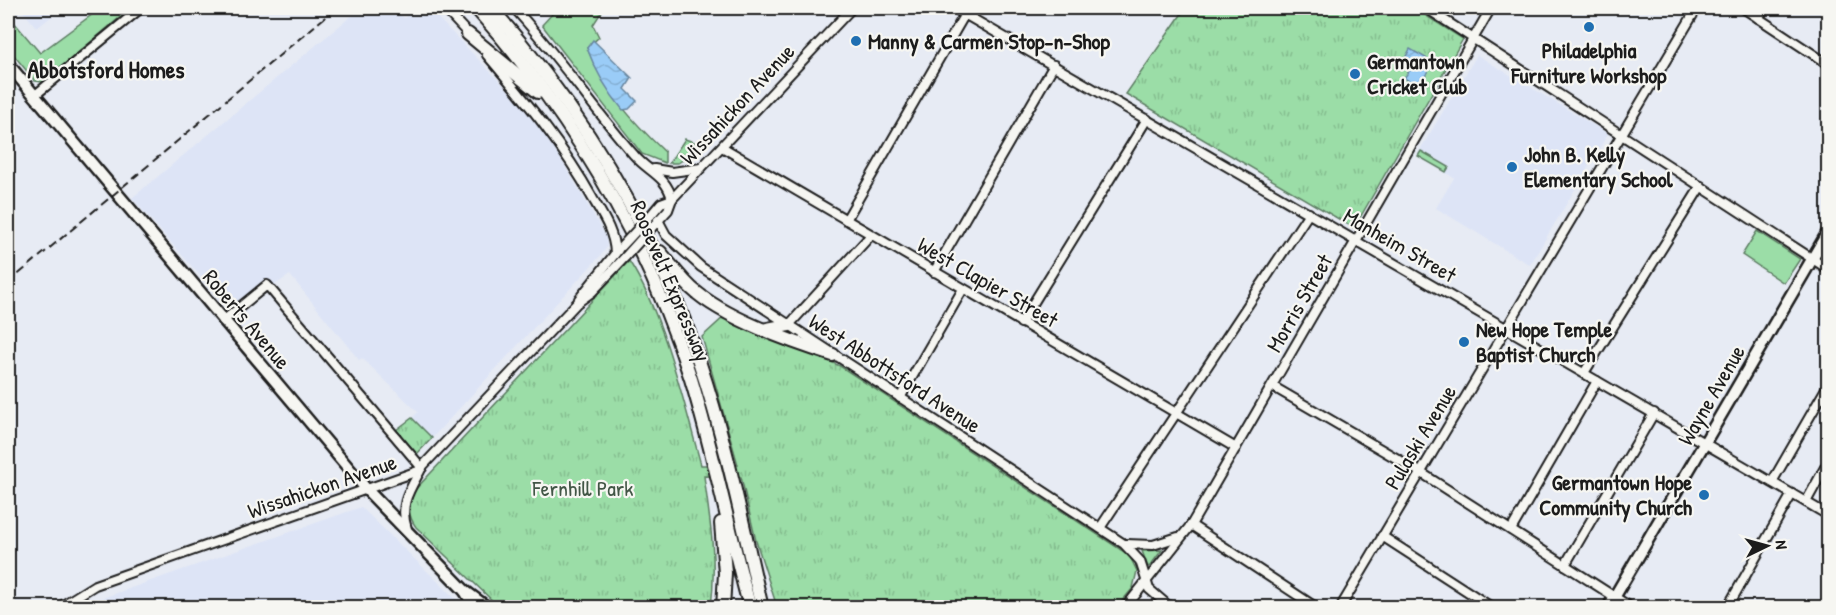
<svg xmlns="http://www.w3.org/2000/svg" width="1836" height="615" viewBox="0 0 1836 615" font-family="'Patrick Hand',sans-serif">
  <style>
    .built { fill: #dde4f6 }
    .green { fill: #9bdda7; stroke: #5c7c62; stroke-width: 1.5 }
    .forest { fill: url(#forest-crowns); stroke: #5c7c62; stroke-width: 1.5 }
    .park { fill: url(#park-tufts); stroke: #5c7c62; stroke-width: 1.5 }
    .water { fill: url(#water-waves); stroke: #68869f; stroke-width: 1.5 }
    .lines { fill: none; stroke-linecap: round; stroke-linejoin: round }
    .minor-casing { stroke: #1c1c1c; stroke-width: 12 }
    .major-casing { stroke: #1c1c1c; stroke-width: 15 }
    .highway-casing { stroke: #1c1c1c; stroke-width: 16 }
    .minor { stroke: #f6f6f2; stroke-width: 8 }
    .major { stroke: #f6f6f2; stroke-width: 10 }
    .highway { stroke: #f6f6f2; stroke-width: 12 }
    .rail { stroke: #1c1c1c; stroke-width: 2; stroke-dasharray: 9 4.5; stroke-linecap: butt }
    .minor-bridge-casing { stroke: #1c1c1c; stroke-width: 12; stroke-linecap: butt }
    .minor-bridge { stroke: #f6f6f2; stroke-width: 8 }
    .poi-dot { fill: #1f6fb2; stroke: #f6f6f2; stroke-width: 2 }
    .labels { text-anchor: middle; stroke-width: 4.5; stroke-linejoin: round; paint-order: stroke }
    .poi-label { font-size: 22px; font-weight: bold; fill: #1c1c1c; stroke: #f6f6f2; text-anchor: start }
    .street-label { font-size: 22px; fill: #1c1c1c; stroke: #f6f6f2 }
    .park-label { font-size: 22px; fill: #425646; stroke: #f6f6f2 }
    .neighbourhood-label { font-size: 24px; font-weight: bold; fill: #1c1c1c; stroke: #f6f6f2 }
  </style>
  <defs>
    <pattern id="forest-crowns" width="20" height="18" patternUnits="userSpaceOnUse" patternTransform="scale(1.5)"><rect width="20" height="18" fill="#9bdda7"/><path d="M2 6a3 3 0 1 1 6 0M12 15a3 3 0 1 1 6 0" fill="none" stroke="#85bd8f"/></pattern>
    <pattern id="park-tufts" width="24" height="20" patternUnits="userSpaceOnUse" patternTransform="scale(1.5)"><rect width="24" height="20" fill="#9bdda7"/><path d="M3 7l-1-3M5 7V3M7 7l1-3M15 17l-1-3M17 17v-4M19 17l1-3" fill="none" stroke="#85bd8f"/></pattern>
    <pattern id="water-waves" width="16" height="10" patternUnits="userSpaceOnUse" patternTransform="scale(1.5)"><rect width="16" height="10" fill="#9accf7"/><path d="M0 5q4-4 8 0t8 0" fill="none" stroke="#84afd3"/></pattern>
  </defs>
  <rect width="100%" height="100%" fill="#e7ebf4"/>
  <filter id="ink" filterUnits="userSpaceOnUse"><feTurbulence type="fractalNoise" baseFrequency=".0167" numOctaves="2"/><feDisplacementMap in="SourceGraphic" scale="12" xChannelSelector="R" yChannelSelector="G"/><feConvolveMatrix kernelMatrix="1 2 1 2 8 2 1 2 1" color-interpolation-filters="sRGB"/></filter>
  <g filter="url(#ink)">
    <!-- built -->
    <g class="built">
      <path d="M20,8H62L37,28Z"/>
      <path d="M361,8H396L404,18L416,8H428L518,100L556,151L606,236L607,247L602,254L432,438L412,418L418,412L362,358L359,360L290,275L273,286L268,280L229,309L132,198Z"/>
      <path d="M1477,55L1608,134L1530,265L1436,208L1454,178L1417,155Z"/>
      <path d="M361,507L464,607H84L94,601Z"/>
    </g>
    <!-- green -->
    <g class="green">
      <path d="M101,8H131L43,82L35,81L8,48V15L40,53Z"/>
      <path d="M553,8H604L593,25L599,37L587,48C604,90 632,121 665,152V163L642,154L542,25L553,13Z"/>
      <path d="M1421,151L1449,167L1446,172L1418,156Z"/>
      <path d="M1757,231L1800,259L1784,283L1742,255Z"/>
      <path d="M1162,550L1150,566L1148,567L1142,551Z"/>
    </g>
    <!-- forest -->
    <path class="forest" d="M685,139L697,143L696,151L678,163H669Z"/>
    <!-- park -->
    <g class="park">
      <path d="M1184,8H1414L1463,39L1354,228L1126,94L1185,9Z"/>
      <path d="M629,261C664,315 684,403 701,465H738L702,337L725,316L840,366L1129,555L1137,571L1133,588L1117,607H777L756,541L741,477L704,476C710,522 717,559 711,607H499L416,527C407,515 408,504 414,491Z"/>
      <path d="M412,418L432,438L417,454L396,430Z"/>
    </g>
    <!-- water -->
    <g class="water">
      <path d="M593,40L632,78L625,89L637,101L629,109L623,110C608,92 595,70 587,48Z"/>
      <path d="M1410,49L1433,62L1419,87L1404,78L1413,66L1404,60Z"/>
    </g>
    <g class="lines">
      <!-- minor casing -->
      <g class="minor-casing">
        <g id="minor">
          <path d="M444,8L471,37"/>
          <path d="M514,8C557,54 592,107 634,155C648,172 666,175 672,199"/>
          <path d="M954,8L1828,515"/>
          <path d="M1426,8L1828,269"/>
          <path d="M1743,8L1828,64"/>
          <path d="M1758,18L1765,8"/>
          <path d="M487,55C526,101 563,145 593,199C603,216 614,232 615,253"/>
          <path d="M34,96L141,8"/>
          <path d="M722,147L1236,448"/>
          <path d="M654,169L672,172L701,168"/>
          <path d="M650,216L661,203L672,199L852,8"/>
          <path d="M658,220L666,235L701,267L1124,544L1140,561L1149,589L1171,608"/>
          <path d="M846,220L965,14"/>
          <path d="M655,224L668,210L672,199"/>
          <path d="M934,272L1054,65"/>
          <path d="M579,299L618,250"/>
          <path d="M223,321L267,285L422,468"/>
          <path d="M1021,323L1147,119"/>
          <path d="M789,325L871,235"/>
          <path d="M1584,373L1701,186"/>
          <path d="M1272,386L1420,472L1632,608"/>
          <path d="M900,398L963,289"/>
          <path d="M1772,482L1828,385"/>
          <path d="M1806,502L1828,462"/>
          <path d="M1191,525L1317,608"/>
          <path d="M1100,528L1309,213"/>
          <path d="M407,529C399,505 409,491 420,471"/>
          <path d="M1511,530L1597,381"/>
          <path d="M1382,536L1493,608"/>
          <path d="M1126,544L1153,545L1178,537"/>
          <path d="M1565,565L1654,413"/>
          <path d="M58,608L95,585L418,471L577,303L592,292L626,256"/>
          <path d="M1125,608L1191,525L1491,8"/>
          <path d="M1340,608L1697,8"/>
          <path d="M1727,608L1792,494"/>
          <path d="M1826,608L1828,603"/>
        </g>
      </g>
      <!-- major casing -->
      <g class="major-casing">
        <g id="major">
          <path d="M8,64L367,490L465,591L488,608"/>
          <path d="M465,591L475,608"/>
          <path d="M1608,608L1828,232"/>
        </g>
      </g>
      <!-- highway casing -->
      <g class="highway-casing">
        <g id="highway">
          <path d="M476,8C573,116 647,241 691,379C714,454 729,532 750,608"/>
          <path d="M491,8C583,112 654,229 699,361C726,441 743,526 762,608"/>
          <path d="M468,34L538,92"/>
          <path d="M660,252C672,266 682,281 697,293C730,320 792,342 833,355"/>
          <path d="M767,329L789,325"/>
          <path d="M721,523L725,573L723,608"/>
        </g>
      </g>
      <!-- minor -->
      <use href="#minor" class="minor"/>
      <!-- major -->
      <use href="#major" class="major"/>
      <!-- highway -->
      <use href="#highway" class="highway"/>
      <!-- rail -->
      <path class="rail" d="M8,283L336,8"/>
      <!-- minor-bridge casing -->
      <g class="minor-bridge-casing">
        <g id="minor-bridge">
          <path d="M622,246L650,216"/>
          <path d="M626,256L654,225"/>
        </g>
      </g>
      <!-- minor-bridge -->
      <use href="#minor-bridge" class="minor-bridge"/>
    </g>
  </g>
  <!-- markers -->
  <g class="poi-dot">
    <circle cx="1589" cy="27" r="6"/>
    <circle cx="856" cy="41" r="6"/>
    <circle cx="1355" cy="74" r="6"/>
    <circle cx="1512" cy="167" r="6"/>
    <circle cx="1464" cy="342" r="6"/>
    <circle cx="1704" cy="495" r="6"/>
  </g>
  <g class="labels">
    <!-- poi labels -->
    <g class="poi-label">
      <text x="868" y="49">Manny &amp; Carmen Stop-n-Shop</text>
      <text x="1589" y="58" text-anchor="middle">Philadelphia<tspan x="1589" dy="25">Furniture Workshop</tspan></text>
      <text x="1367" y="69">Germantown<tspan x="1367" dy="25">Cricket Club</tspan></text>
      <text x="1524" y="162">John B. Kelly<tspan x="1524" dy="25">Elementary School</tspan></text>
      <text x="1476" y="337">New Hope Temple<tspan x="1476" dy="25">Baptist Church</tspan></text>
      <text x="1692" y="490" text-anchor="end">Germantown Hope<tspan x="1692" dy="25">Community Church</tspan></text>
    </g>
    <!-- street labels -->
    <g class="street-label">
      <text transform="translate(737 104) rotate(-47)" y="8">Wissahickon Avenue</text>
      <text transform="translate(1400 245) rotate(30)" y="8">Manheim Street</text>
      <text transform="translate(671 281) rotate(67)" y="8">Roosevelt Expressway</text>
      <text transform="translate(988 282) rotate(30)" y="8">West Clapier Street</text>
      <text transform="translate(1299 303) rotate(-60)" y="8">Morris Street</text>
      <text transform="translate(247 319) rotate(50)" y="8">Roberts Avenue</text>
      <text transform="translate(895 373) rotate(33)" y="8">West Abbottsford Avenue</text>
      <text transform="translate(1711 395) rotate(-60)" y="8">Wayne Avenue</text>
      <text transform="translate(1420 437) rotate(-59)" y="8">Pulaski Avenue</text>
      <text transform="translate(322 486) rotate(-19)" y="8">Wissahickon Avenue</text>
    </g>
    <!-- park labels -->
    <g class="park-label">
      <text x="583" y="496">Fernhill Park</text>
    </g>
    <!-- neighbourhood labels -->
    <g class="neighbourhood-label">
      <text x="106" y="78">Abbotsford Homes</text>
    </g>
  </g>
  <!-- margin -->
  <rect width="1836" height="615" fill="none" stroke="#f6f6f2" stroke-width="30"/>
  <rect x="15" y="15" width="1806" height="585" fill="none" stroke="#1c1c1c" stroke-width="2" filter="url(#ink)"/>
  <!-- north arrow -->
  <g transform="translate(1767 546) rotate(85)" stroke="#f6f6f2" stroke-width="4.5" paint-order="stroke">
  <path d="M0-4.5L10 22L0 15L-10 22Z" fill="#1c1c1c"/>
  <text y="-9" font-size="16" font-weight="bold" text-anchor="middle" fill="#1c1c1c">N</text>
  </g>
</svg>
